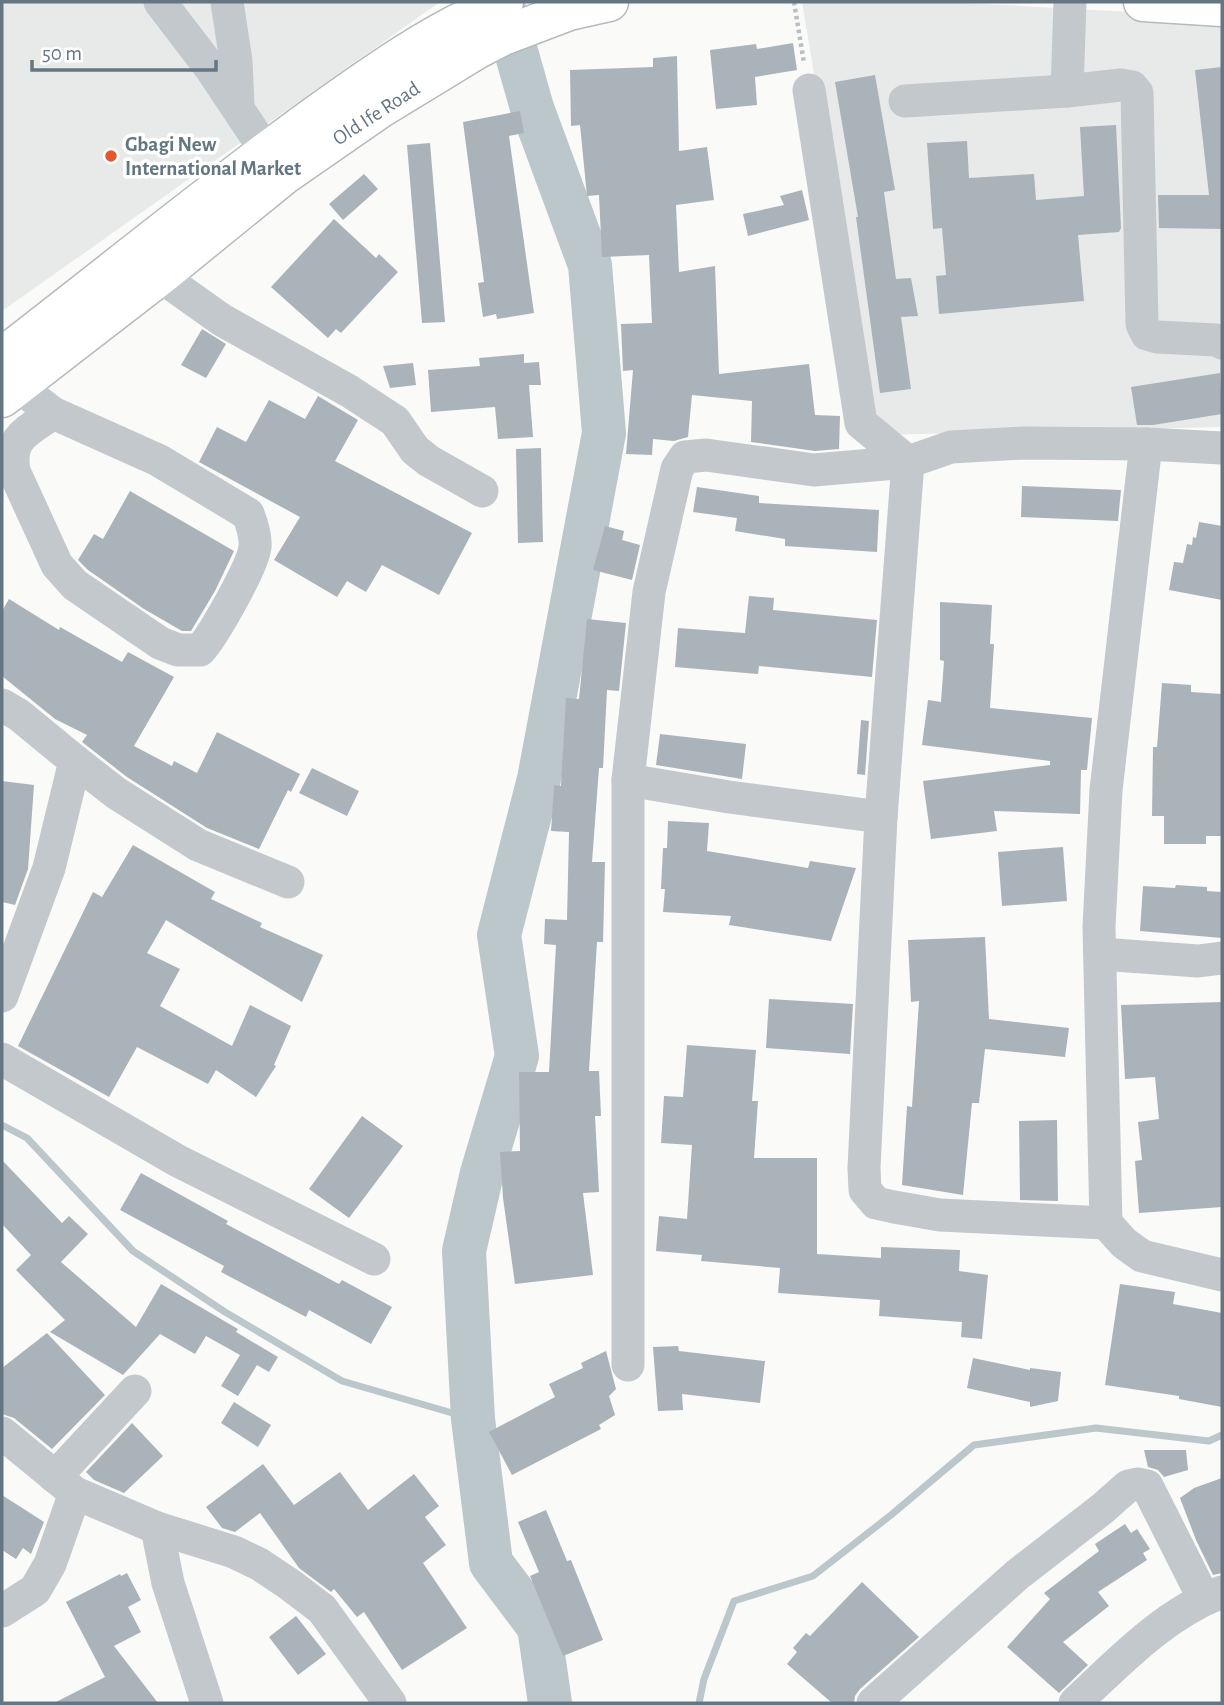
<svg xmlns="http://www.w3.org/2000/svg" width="1224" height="1705" viewBox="0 0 1224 1705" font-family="'Alegreya Sans',sans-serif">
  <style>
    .built { fill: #e8e9e9 }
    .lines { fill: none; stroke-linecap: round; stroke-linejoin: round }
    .stream { stroke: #bbc7cb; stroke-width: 7 }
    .river { stroke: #bbc7cb; stroke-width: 44 }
    .building { fill: #aab3b9 }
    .major-casing { stroke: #b5babe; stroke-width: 41 }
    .path { stroke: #bbbfc2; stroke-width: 4.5; stroke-dasharray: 3.5 3.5; stroke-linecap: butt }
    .minor { stroke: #c3c8cc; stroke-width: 33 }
    .major { stroke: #fff; stroke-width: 38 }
    .poi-dot { fill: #e4572e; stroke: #fff; stroke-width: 2.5 }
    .labels { text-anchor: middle; stroke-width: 7; stroke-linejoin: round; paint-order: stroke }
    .street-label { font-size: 21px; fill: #657683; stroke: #fff }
    .poi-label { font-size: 21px; font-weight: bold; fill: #657683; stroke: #fff; text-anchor: start }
  </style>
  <rect width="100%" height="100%" fill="#fafaf8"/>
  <!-- built -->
  <g class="built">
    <path d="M2,2H440L2,311Z"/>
    <path d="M802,2H948L1222,17V427L875,435Z"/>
  </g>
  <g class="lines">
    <!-- stream -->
    <g class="stream">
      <path d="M2,1125L27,1138L133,1251L225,1312L342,1381L473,1419"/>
      <path d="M699,1703L704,1679L734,1601L813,1576L891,1515L974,1445L1096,1428L1209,1441L1222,1435"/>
    </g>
    <!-- river -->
    <path class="river" d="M502,2L532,108L590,265L604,433L539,779L499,935L517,1056L482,1173L464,1251L473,1419L491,1563L539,1627L550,1703"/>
  </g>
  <!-- building -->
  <g class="building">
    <path d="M793,43L797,70L755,77L757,105L716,109L710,50L756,44L757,49Z"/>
    <path d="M677,56L679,151L707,147L714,200L676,205L679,272L715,266L719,374L809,364L815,415L840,416L839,449L815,451L751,442L752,401L692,395L688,437L674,441L653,439L652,455L626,454L633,370L623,371L621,324L652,323L649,255L602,257L599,195L587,196L580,125L571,126L570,70L653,67V58Z"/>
    <path d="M1222,67V229L1159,228L1158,195H1209L1195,70Z"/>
    <path d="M875,75L895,190L884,192L896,279L911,278L918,316L901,317L911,389L880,393L856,217H858L835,82Z"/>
    <path d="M520,111L524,133L509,136L534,313L497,319L496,314L483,317L478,283L484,282L463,122Z"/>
    <path d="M1116,125L1121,228L1119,232L1078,235L1084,301L939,314L936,276L946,275L942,228L933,229L927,143L967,141L969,178L1034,174L1036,200L1084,196L1080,127Z"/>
    <path d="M430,143L445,322L422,323L407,145Z"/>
    <path d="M364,174L378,189L343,220L329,204Z"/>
    <path d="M802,190L809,220L748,236L743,214L784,205L780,196Z"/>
    <path d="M334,219L376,258L379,254L398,272L341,333L336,329L328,338L271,287Z"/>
    <path d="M202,329L226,344L206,378L181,365Z"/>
    <path d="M524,354V363L539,362L541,385H529L533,437L498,439L495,407L431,412L428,370L480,366L479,358Z"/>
    <path d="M413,363L416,385L390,388L383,366Z"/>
    <path d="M1220,373L1222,414L1153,425H1137L1131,387Z"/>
    <path d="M318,396L358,420L335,461L472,533L439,595L382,565L366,592L347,581L337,597L274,560L300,517L199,462L217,427L246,442L269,400L305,419Z"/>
    <path d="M541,448L543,542L518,543L516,449Z"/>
    <path d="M1022,486L1121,490L1118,521L1021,517Z"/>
    <path d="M697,487L759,496V503L879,510L877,552L785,546V539L735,531L737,518L693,512Z"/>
    <path d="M130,491L234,551L215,591L191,631H182L144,609L88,570L78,560L94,534L103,539Z"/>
    <path d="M1199,522L1222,526V600L1169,590L1174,562L1183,563L1187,544L1192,545L1193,537L1196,538Z"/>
    <path d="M605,526L624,531L622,540L640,545L632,580L593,570Z"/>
    <path d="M749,596L774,598L773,610L877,620L872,677L759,666L758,674L675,667L678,628L745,633Z"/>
    <path d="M9,599L59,630L60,627L122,662L128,652L174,677L134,746L172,766L174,761L197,773L217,732L300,774L291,792L288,790L259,849L207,828L127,777L82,742L87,735L55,719L2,676V611Z"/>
    <path d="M940,602L992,605L990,644H994L990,708L1092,718L1087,770H1081L1080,814L994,811L997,831L931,839L923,781L1050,765V761L922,745L928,700L941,702L944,661L940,660Z"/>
    <path d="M587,619L626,623L619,691L607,690L603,768H599L592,862H605L603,942H597L589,1071H599L601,1116H595L599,1192L583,1193L593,1275L515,1284L503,1198L500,1152L520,1151L519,1072H549L556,945L544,944L545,919L567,920L569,832L551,831L554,785L561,786L566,698L579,699Z"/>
    <path d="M1162,683L1191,685V692L1222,694V836H1206V844H1164V816H1152L1153,747H1157Z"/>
    <path d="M861,720L869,721L865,775L857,774Z"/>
    <path d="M660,734L746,744L742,779L656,765Z"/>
    <path d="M312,768L359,791L347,816L299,793Z"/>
    <path d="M2,781L34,785L28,869L15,905L2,902Z"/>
    <path d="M668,821L709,823L707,851L808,868L810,861L856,868L831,941L729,925L731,916L663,912L665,889H661L663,848H667Z"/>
    <path d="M133,845L215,892L211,899L262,923L260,927L323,955L302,1002L166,920L147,953L180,969L160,1006L232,1046L250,1005L291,1026L274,1065L276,1066L256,1097L216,1070L208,1084L137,1047L109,1097L18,1046L93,892L102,897Z"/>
    <path d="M1063,847L1067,901L1002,906L998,852Z"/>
    <path d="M1176,885L1207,887V891L1222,892V938L1140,931L1143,886L1175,888Z"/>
    <path d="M985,937L989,1019L1069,1028L1065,1057L985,1049L979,1103H972L963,1195L902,1185L907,1106L912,1107L919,1001L911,1002L908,940Z"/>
    <path d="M769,999L853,1004L850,1054L766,1048Z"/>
    <path d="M1222,1002V1207L1139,1213L1135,1161L1142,1160L1138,1122L1159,1119L1155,1077L1125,1079L1121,1005Z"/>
    <path d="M687,1045L756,1050L752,1101H758L754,1158H817V1254L881,1258V1247L960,1250L959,1271L988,1275L982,1339L961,1337L962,1322L879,1316L880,1300L778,1293L780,1268L701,1261L702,1255L656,1251L659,1216L687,1219L692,1145L661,1143L664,1096L683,1097Z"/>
    <path d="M362,1116L403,1146L349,1218L309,1189Z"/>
    <path d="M1057,1120L1058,1201L1020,1200L1019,1121Z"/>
    <path d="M2,1160L62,1223L69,1216L88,1234L61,1262L136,1327L161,1284L238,1329L236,1332L278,1357L269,1372L257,1365L238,1396L221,1386L240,1355L206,1336L195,1354L160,1334L123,1375L50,1332L65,1320L16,1270L31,1255L2,1224Z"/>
    <path d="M141,1173L228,1221L226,1224L339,1284L342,1280L392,1307L371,1344L309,1310L306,1317L221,1272L224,1266L120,1210Z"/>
    <path d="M1120,1284L1175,1292L1173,1304L1222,1313V1407L1179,1399V1396L1105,1385Z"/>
    <path d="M47,1333L105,1395L52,1449L14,1418L2,1414V1368Z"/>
    <path d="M678,1346L679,1351L765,1361L760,1403L682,1394L683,1410L658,1411L653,1347Z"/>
    <path d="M606,1351L616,1389L609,1396L615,1415L599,1425L601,1429L512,1475L489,1432L555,1397L549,1384L583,1368L581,1363Z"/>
    <path d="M973,1358L1030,1370V1368L1061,1372L1058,1401L1030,1407V1402L967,1388Z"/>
    <path d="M234,1402L271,1425L258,1447L221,1423Z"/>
    <path d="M132,1423L163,1456L124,1493L94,1480L86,1472Z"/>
    <path d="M1144,1450H1186L1188,1470L1164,1477L1158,1470L1148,1467Z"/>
    <path d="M263,1464L294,1505L340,1472L368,1510L414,1474L439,1506L425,1517L446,1545L423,1563L467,1628L402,1670L364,1612L357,1617L334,1589L331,1592L299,1568L260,1513L235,1532L222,1528L206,1507Z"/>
    <path d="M1222,1478V1573L1213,1575L1196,1540L1180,1498L1194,1488Z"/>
    <path d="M2,1495L44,1522L31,1554L23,1548L16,1559L2,1550Z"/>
    <path d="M546,1510L567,1561L571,1560L603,1640L563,1656L530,1576L539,1572L518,1522Z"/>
    <path d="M1125,1524L1131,1533L1137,1529L1150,1549L1143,1553L1147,1560L1098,1592L1109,1606L1063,1642L1088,1665L1059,1693L1007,1647L1050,1599L1044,1593L1099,1551L1095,1544Z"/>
    <path d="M127,1573L141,1600L128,1607L141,1632L114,1646L158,1703H54L105,1677L66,1602L120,1574L121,1576Z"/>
    <path d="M862,1582L919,1637L860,1689L855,1696L854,1703H832L787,1664L797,1652L793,1648L806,1633L810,1636Z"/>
    <path d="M296,1616L326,1654L298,1675L269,1637Z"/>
  </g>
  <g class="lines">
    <!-- major casing -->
    <g class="major-casing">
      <g id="major">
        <path d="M1143,2L1222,7"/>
        <path d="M2,357C106,277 207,194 313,117C373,74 436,29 504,2"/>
        <path d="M2,398L160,276L283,176L381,108L476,50L503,36L569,11L609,2"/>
      </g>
    </g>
    <!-- path -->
    <path class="path" d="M794,2L804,63"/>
    <!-- minor -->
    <g class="minor">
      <path d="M160,2L212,70L266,151"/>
      <path d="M227,2L236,61L238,106"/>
      <path d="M1070,2L1067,91L1121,85L1132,87L1137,93L1142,324L1147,334L1157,337L1216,340L1222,343"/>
      <path d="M809,90L861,423L908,462L881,817L864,1168L865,1190L876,1203L894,1207L940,1215L1106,1223L1124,1243L1142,1256L1222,1275"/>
      <path d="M905,101L1067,91"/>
      <path d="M160,276L222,320L349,391L395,421L415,450L429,461L482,491"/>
      <path d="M19,387L53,413L158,460L248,514C252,524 256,536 255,547C253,566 213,636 200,650H178L160,643L75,585L57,565L14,471C8,436 29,431 53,413"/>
      <path d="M2,705L19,715L75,761L49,868L2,996"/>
      <path d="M75,761L116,793L198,845L288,882"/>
      <path d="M628,780L729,797L881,817"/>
      <path d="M1100,954L1198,961L1222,958"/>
      <path d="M2,1059L178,1161L374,1259"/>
      <path d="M1106,1223L1099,927L1106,790L1146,444"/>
      <path d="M628,1365V780L649,592L677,469L685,457L706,455L814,470L908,462L951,447L1024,443L1146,444L1222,448"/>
      <path d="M2,1433L75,1493L157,1528L234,1552L259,1564L289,1584L322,1609L390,1703"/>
      <path d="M55,1477L135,1391"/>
      <path d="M157,1528L168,1583L207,1703"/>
      <path d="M2,1611L35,1590L50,1564L75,1493"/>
      <path d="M873,1703L1017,1575L1102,1509L1128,1486L1137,1484L1147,1486L1204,1599"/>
      <path d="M1075,1703C1120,1661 1164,1614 1222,1592"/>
    </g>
    <!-- major -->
    <use href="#major" class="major"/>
  </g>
  <!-- markers -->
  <circle class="poi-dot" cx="111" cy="156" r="7"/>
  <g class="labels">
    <!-- street labels -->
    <g class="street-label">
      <text transform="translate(376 113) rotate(-33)" y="7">Old Ife Road</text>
    </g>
    <!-- poi labels -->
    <g class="poi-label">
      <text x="125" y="151">Gbagi New<tspan x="125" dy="24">International Market</tspan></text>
    </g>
  </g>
  <!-- border -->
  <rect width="1224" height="1705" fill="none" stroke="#657683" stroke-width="7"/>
  <!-- scale -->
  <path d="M32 60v10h184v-10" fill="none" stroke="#657683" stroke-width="3.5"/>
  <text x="42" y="60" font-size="21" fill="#657683" stroke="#ffffff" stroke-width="5" paint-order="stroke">50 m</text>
</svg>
